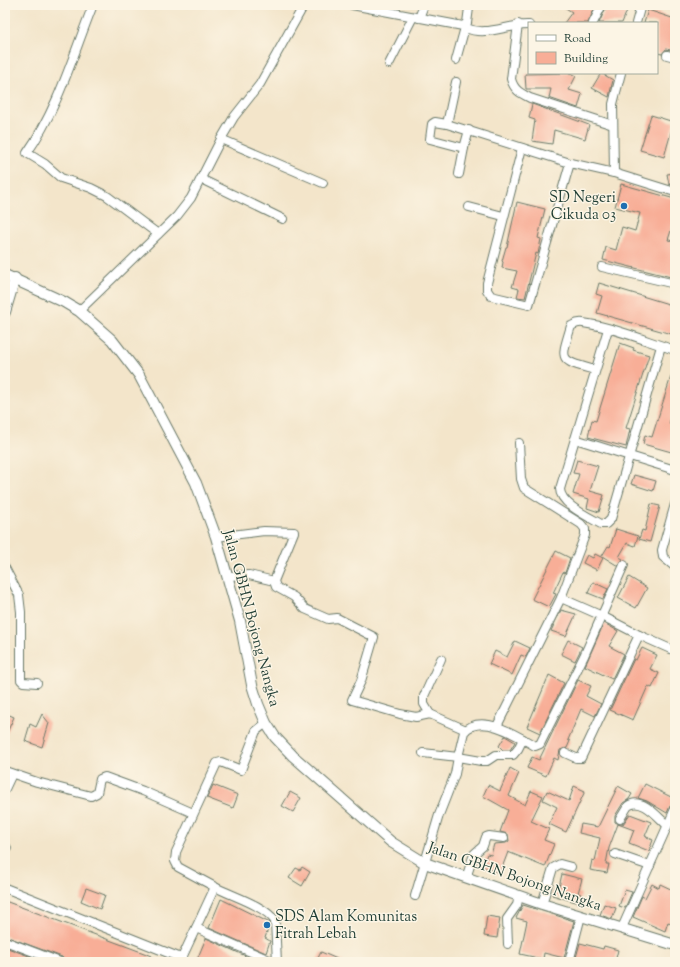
<svg xmlns="http://www.w3.org/2000/svg" width="680" height="967" viewBox="0 0 680 967" font-family="'Sorts Mill Goudy',serif">
  <style>
    .building { fill: #f8ae97 }
    .lines { fill: none; stroke-linecap: round; stroke-linejoin: round }
    .minor-casing { stroke: #697868; stroke-width: 10 }
    .tertiary-casing { stroke: #697868; stroke-width: 12 }
    .minor { stroke: #fff; stroke-width: 8 }
    .tertiary { stroke: #fff; stroke-width: 10 }
    .poi-dot { fill: #1f6fb2; stroke: #fcf5e5; stroke-width: 1.5 }
    .labels { text-anchor: middle; stroke-width: 3; stroke-linejoin: round; paint-order: stroke }
    .poi-label { font-size: 15px; fill: #1f3d34; stroke: #fcf5e5; text-anchor: end }
    .street-label { font-size: 15px; fill: #1f3d34; stroke: #fcf5e5 }
  </style>
  <rect width="100%" height="100%" fill="#fcf5e5"/>
  <filter id="ink" filterUnits="userSpaceOnUse"><feTurbulence type="fractalNoise" baseFrequency=".025" numOctaves="2"/><feDisplacementMap in="SourceGraphic" scale="8" xChannelSelector="R" yChannelSelector="G"/><feConvolveMatrix kernelMatrix="1 2 1 2 8 2 1 2 1" color-interpolation-filters="sRGB"/></filter>
  <filter id="wash" filterUnits="userSpaceOnUse"><feTurbulence type="fractalNoise" baseFrequency=".012" numOctaves="4" result="noise"/><feDisplacementMap in="SourceGraphic" scale="16" xChannelSelector="R" yChannelSelector="G"/><feGaussianBlur stdDeviation="0.9" result="paint"/><feColorMatrix in="noise" values="0 0 0 0 0 0 0 0 0 0 0 0 0 0 0 0 0 1.4 0 .05"/><feComposite in="paint" operator="in"/></filter>
  <g filter="url(#wash)">
    <rect width="100%" height="100%" fill="#f3e5ca"/>
    <g id="blocks">
      <!-- building -->
      <g class="building">
        <path d="M561,5H596L588,23H564L572,12Z"/>
        <path d="M607,5H622L628,8L622,23H599Z"/>
        <path d="M648,10L675,19V51L666,49L662,54L657,53V23H644Z"/>
        <path d="M570,73L576,76L569,90L582,94L578,108L549,98L551,89H526L525,74Z"/>
        <path d="M601,73L613,80L609,97L592,88Z"/>
        <path d="M532,104L589,125L585,139L554,130L552,144L532,141L535,120L529,118Z"/>
        <path d="M651,115L674,122L664,157L640,150Z"/>
        <path d="M675,173V186L669,184L667,174Z"/>
        <path d="M621,184L675,199V221H674L668,240L675,241V278L603,260L606,247L616,250L622,227L635,231L640,213L615,207Z"/>
        <path d="M517,202L545,209L538,238L541,239L538,254L536,253L525,298L517,297L519,289L512,287L517,271L502,268L503,262L502,261L506,247H507Z"/>
        <path d="M599,283L675,306V335L597,313L602,296L596,294Z"/>
        <path d="M620,343L634,348L633,350L649,355L626,428L630,429L626,447L588,437L592,420L596,421Z"/>
        <path d="M673,370H675V404L669,424L675,426V453L643,444L645,435L652,437Z"/>
        <path d="M577,460L598,466L590,491L604,495L599,512L587,508L589,499L573,494L579,474L573,473Z"/>
        <path d="M634,475L656,481L653,491L631,484Z"/>
        <path d="M651,504L660,506L650,542L639,539L642,530L645,531Z"/>
        <path d="M616,529L638,536L635,546L627,543L619,557L623,559L618,566L602,556L608,546L610,547Z"/>
        <path d="M556,551L570,558L565,573L563,572L553,593L556,594L549,607L532,599Z"/>
        <path d="M595,554L603,558L597,570L583,563L587,555L593,558Z"/>
        <path d="M629,577L647,588L636,608L618,598Z"/>
        <path d="M593,582L608,589L603,599L588,593Z"/>
        <path d="M561,610L576,614L566,636L551,631Z"/>
        <path d="M604,623L618,631L609,646L624,654L612,679L585,666Z"/>
        <path d="M568,640L582,647L575,661L561,654Z"/>
        <path d="M515,641L530,648L526,657L521,655L512,675L489,664L495,651L507,657Z"/>
        <path d="M642,648L657,655L650,669L659,673L652,688L648,686L633,720L610,710L634,659L636,660Z"/>
        <path d="M549,675L564,683L540,733L527,727Z"/>
        <path d="M578,680L591,686L586,696L601,704L595,716L581,709L568,740L570,741L567,748L560,750L558,760L554,758L546,776L527,768L532,757L539,760Z"/>
        <path d="M5,713L14,717L5,737Z"/>
        <path d="M42,714L49,723L42,747L25,741L30,724L36,727Z"/>
        <path d="M505,736L515,742L510,750H503L499,746Z"/>
        <path d="M510,768L519,773L509,796L525,805L531,791L543,796L531,821L549,829L544,840L554,844L545,867L508,852L500,873L482,867L487,854L491,855L494,844L506,843L509,841L508,834L500,832L508,810L483,796L488,785L500,791Z"/>
        <path d="M645,784L675,799V804L670,806L667,813L647,801L638,798Z"/>
        <path d="M213,785L238,795L233,808L207,798Z"/>
        <path d="M574,786L585,791L566,832L549,824L557,807L543,800L547,791L569,801Z"/>
        <path d="M618,786L632,794L629,799L623,803L615,816V822L619,824H623L630,814L651,822L645,836L653,840L649,851L629,843L634,830L618,824L609,848L606,864H609L607,873L590,870L592,860L595,861L600,838L579,833L581,824L598,827Z"/>
        <path d="M290,792L301,798L293,812L282,806Z"/>
        <path d="M302,867L310,872L302,886L289,878L296,868L300,870Z"/>
        <path d="M562,874L582,879L578,893L581,894L579,903L552,895L556,886L559,887Z"/>
        <path d="M652,884L659,888L660,884L675,891V925L668,922L665,931L633,917L642,896L645,898Z"/>
        <path d="M86,888L105,895L100,909L81,901Z"/>
        <path d="M625,890L632,892L625,908L619,906Z"/>
        <path d="M221,899L270,923L265,938L270,941L266,953L209,928Z"/>
        <path d="M5,901L144,953L151,956L149,962H65L62,957L5,936Z"/>
        <path d="M604,904L616,908L612,919L600,915Z"/>
        <path d="M523,905L574,921L564,958L544,953L543,959L520,954L527,921L516,918Z"/>
        <path d="M487,916L500,918L497,938L484,936Z"/>
        <path d="M206,938L250,958L248,962H196Z"/>
        <path d="M580,943L603,949L604,946L618,950L615,962L575,961Z"/>
        <path d="M5,947L45,962H5Z"/>
        <path d="M321,952L344,962H316Z"/>
      </g>
    </g>
  </g>
  <g filter="url(#ink)">
    <use href="#blocks" fill-opacity="0" stroke="#697868" stroke-width="1"/>
    <g class="lines">
      <!-- minor casing -->
      <g class="minor-casing">
        <g id="minor">
          <path d="M93,5C73,55 58,109 27,153L45,164L61,178L91,188L107,196L158,234"/>
          <path d="M352,5L463,26L467,23L469,8"/>
          <path d="M419,18L424,5"/>
          <path d="M593,23L602,5"/>
          <path d="M636,23L641,5"/>
          <path d="M518,24L511,79C514,90 520,93 530,98L613,125"/>
          <path d="M466,26V28C486,37 508,24 529,25"/>
          <path d="M667,55L675,57"/>
          <path d="M456,60L464,31L466,28"/>
          <path d="M389,64L413,17"/>
          <path d="M456,82L447,124L570,163L614,173L675,192"/>
          <path d="M447,124L435,122L432,124L430,139L464,148"/>
          <path d="M221,139L323,183"/>
          <path d="M522,148L487,283V290L491,296L529,305L570,163"/>
          <path d="M614,173L613,104L621,73"/>
          <path d="M459,174L464,148L469,130"/>
          <path d="M201,179L283,219"/>
          <path d="M469,207L503,216"/>
          <path d="M602,267L675,284"/>
          <path d="M79,311L177,216L191,198L221,139L234,117L260,84L304,5"/>
          <path d="M608,329L560,489C560,504 589,517 601,524H606L611,519L661,346"/>
          <path d="M595,370C559,360 560,362 571,326C575,324 578,322 583,323C613,327 646,341 675,350"/>
          <path d="M575,439L675,470"/>
          <path d="M675,504L662,550L663,557L675,567"/>
          <path d="M216,537L264,531L294,532L274,581L276,587L294,597L305,609L328,619L337,618L374,637L361,681L352,700L400,714L416,717L430,714L466,730"/>
          <path d="M5,568L19,595L21,612V680L23,682L37,683"/>
          <path d="M227,576L249,575L274,581"/>
          <path d="M561,598L602,616L639,635L581,758H576L565,753"/>
          <path d="M639,635L675,651"/>
          <path d="M430,714L424,704V696L441,659"/>
          <path d="M497,726L561,598L585,535V529L581,524L524,488L521,479L519,443"/>
          <path d="M423,753L458,757L464,732C481,712 518,736 535,746L540,744L584,656L624,565"/>
          <path d="M5,771L37,782L91,796L97,793L100,779L105,777L143,791L193,813"/>
          <path d="M5,789L12,774"/>
          <path d="M620,819L628,806C641,796 658,817 667,825"/>
          <path d="M5,847L7,848"/>
          <path d="M615,854L650,866"/>
          <path d="M466,878L474,854L483,846L486,837L489,836L504,838"/>
          <path d="M215,887L178,867L175,861L176,852L217,763L221,762L241,770L256,731L266,723"/>
          <path d="M5,888L181,958"/>
          <path d="M415,896L439,815L455,774L458,757L481,761H487L496,755H513L518,749L523,739"/>
          <path d="M542,904L553,868L560,864L571,867"/>
          <path d="M196,928L274,962"/>
          <path d="M622,928L675,809"/>
          <path d="M5,941L60,962"/>
          <path d="M508,944L507,919L517,905L519,896"/>
          <path d="M180,962L215,887C232,896 264,905 275,921L277,962"/>
          <path d="M569,962L581,916"/>
        </g>
      </g>
      <!-- tertiary casing -->
      <g class="tertiary-casing">
        <g id="tertiary">
          <path d="M5,275L64,302L79,311L112,340L139,375L196,483L216,537L240,621L252,685L258,704L266,723L275,737L293,756L391,842L425,863L542,904L675,945"/>
          <path d="M5,312L15,278"/>
        </g>
      </g>
      <!-- minor -->
      <use href="#minor" class="minor"/>
      <!-- tertiary -->
      <use href="#tertiary" class="tertiary"/>
    </g>
  </g>
  <!-- markers -->
  <g class="poi-dot">
    <circle cx="624" cy="206" r="4"/>
    <circle cx="267" cy="925" r="4"/>
  </g>
  <g class="labels">
    <!-- poi labels -->
    <g class="poi-label">
      <text x="616" y="202">SD Negeri<tspan x="616" dy="17">Cikuda 03</tspan></text>
      <text x="275" y="921" text-anchor="start">SDS Alam Komunitas<tspan x="275" dy="17">Fitrah Lebah</tspan></text>
    </g>
    <!-- street labels -->
    <g class="street-label">
      <text transform="translate(252 618) rotate(75)" y="5">Jalan GBHN Bojong Nangka</text>
      <text transform="translate(515 876) rotate(19)" y="5">Jalan GBHN Bojong Nangka</text>
    </g>
  </g>
  <!-- margin -->
  <rect width="680" height="967" fill="none" stroke="#fcf5e5" stroke-width="20"/>
  <!-- legend -->
  <rect x="528" y="22" width="130" height="52" fill="#fcf5e5" stroke="#a4ab9e"/>
  <rect x="536" y="35" width="20" height="6" fill="#ffffff" stroke="#a4ab9e"/>
  <text x="564" y="42" font-size="12" fill="#1f3d34">Road</text>
  <rect x="536" y="52" width="20" height="12" fill="#f8ae97" stroke="#a4ab9e"/>
  <text x="564" y="62" font-size="12" fill="#1f3d34">Building</text>
</svg>
